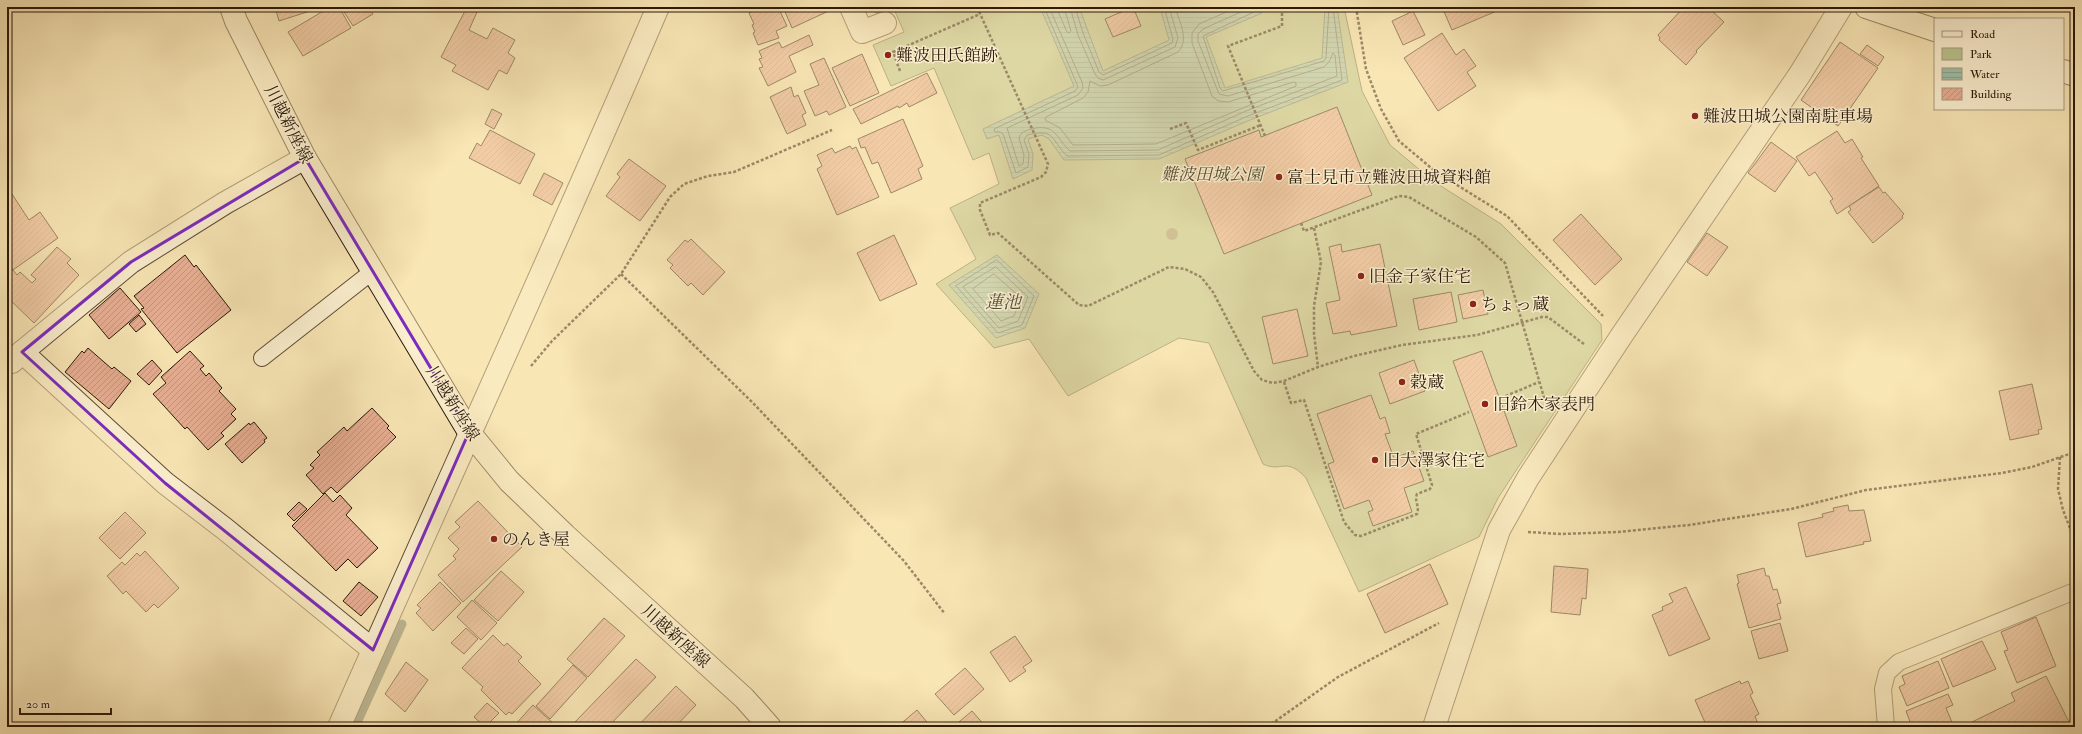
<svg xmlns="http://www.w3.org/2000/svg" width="2082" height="734" viewBox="0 0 2082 734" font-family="'IM FELL Double Pica','Noto Serif JP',serif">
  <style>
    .park { fill: #bac690; stroke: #72704c }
    .water { fill: url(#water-rules); stroke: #717d68 }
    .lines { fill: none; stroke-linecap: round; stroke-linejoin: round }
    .shore { stroke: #656c58; stroke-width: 1 }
    .stream { stroke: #717d68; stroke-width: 9 }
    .building { fill: url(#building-hatch); stroke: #2b1909 }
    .lane-casing { stroke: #5e4c34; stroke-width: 18 }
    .street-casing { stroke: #5e4c34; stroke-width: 24 }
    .secondary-casing { stroke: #2b1909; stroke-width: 24 }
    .path { stroke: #2b1909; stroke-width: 2.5; stroke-dasharray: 3 2; stroke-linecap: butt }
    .lane { stroke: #fbefcf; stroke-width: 16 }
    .street { stroke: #fbefcf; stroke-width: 22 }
    .secondary { stroke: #fbefcf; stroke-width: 22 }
    .tree { fill: #9f926d }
    .marked { fill: none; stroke: #7b2cbf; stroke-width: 3; stroke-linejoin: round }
    .poi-dot { fill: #8f2418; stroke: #fbefcf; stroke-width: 1.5 }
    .labels { text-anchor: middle; stroke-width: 3; stroke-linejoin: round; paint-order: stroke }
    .poi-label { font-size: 17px; fill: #2b1909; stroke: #fbefcf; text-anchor: start }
    .street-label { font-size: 17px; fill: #2b1909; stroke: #fbefcf }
    .park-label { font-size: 17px; font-style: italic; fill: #564d32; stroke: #fbefcf }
    .water-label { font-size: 18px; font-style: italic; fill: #545341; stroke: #fbefcf }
  </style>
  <defs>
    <pattern id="water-rules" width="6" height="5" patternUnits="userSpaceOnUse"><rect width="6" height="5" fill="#9fc0a8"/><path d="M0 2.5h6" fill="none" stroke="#89a48f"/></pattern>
    <pattern id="building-hatch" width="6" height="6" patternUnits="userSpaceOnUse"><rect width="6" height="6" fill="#e7ae93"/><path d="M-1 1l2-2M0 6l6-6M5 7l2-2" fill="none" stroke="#c6957d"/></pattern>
  </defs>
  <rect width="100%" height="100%" fill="#f9e6b5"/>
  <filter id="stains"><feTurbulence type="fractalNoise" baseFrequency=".005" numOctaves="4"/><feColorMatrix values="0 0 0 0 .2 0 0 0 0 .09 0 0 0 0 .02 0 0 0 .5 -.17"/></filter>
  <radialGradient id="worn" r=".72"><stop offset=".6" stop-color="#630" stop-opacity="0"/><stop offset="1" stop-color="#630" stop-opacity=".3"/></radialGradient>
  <!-- park -->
  <g class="park">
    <path d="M862,7H890L877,13Z"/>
    <path d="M893,7H1344L1362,91L1390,145L1433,181L1501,224L1601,324L1602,340L1498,498L1479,537L1359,592L1306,478C1286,456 1282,473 1263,464L1209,343L1179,338L1068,396L1029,339L994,348L936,284L976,259L950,208L999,184L989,153L973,160L934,68L891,86L873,45L904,32Z"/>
  </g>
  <!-- water -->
  <g class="water">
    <path d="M1040,7H1079L1103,71L1169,40L1160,8L1261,7L1262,13L1206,37L1225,88L1322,58L1325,7H1337L1348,82L1250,120L1159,159L1064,160L1049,139L1042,135L1028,139L1033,154L1032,170L1013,179L999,135L987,139L983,129L1074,86Z"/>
    <path d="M997,255L1039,294L1025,328L996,338L949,285Z"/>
  </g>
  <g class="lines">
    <!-- shore -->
    <g class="shore">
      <path d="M1044,7L1078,87L1075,91L994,129L995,132H1000L1003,134L1016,173L1028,167L1029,154L1024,140L1027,135C1056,128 1050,139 1067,156L1159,155L1248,116L1342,80L1333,7"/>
      <path d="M1049,7L1082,82L1083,88L1078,95L1007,128L1019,166L1023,164L1024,155L1019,138C1021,132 1025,131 1031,129C1056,123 1055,137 1070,151L1158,150L1246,111L1337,76L1335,55L1333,53L1329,62L1324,67L1228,96L1219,94L1198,41V34L1203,29L1252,7"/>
      <path d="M1056,7L1067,32L1069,33L1071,31L1064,7"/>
      <path d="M1070,7L1078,35L1095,74L1098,78L1103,80L1175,47L1178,38L1169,7"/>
      <path d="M1075,7L1083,33L1099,72L1103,75L1172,43L1173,39L1164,7"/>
      <path d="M1175,7C1179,21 1190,40 1178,52L1108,85L1100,86L1090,81L1088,92L1083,98L1046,117L1045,120L1060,128L1073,145L1156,144L1296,86V83L1294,82L1228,102L1218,101L1212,96L1192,43V33L1199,24L1238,7"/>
      <path d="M1257,7L1256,11L1203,36L1220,88L1223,91L1324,61L1326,58L1329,7"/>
      <path d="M997,260L1034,296L1022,325L998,333L956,286Z"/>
      <path d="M996,267L1028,297L1018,321L999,328L963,287Z"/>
      <path d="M994,274L1021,298L1014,316L1001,321L973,289Z"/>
    </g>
    <!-- stream -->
    <path class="stream" d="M355,727L402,624"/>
  </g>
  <!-- building -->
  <g class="building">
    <path d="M275,7H309L310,11L279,21Z"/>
    <path d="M330,7H339L351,28L303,56L288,32Z"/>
    <path d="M341,7H368L373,14L353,26Z"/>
    <path d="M467,7L477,12L469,30L487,39L493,28L515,40L508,53L515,58L507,74L499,70L488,90L452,71L456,65L441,57Z"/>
    <path d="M762,7H778L787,26L776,31L779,38L758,45L753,33L755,32L752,25L754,24L749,13Z"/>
    <path d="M783,7H834L835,8L792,28Z"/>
    <path d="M1133,7L1141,26L1113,37L1105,19Z"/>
    <path d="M1442,7H1506L1452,30Z"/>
    <path d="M1684,7H1714L1711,10L1724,22L1696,51L1697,52L1686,65L1659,40L1660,38L1658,35Z"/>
    <path d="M1413,11L1425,35L1403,45L1392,21Z"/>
    <path d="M1442,33L1456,55L1464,49L1476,66L1467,72L1476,86L1438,111L1404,58Z"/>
    <path d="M809,35L813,45L789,56L796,72L768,86L759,68L763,67L759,59L762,58L759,51L779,42L782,48Z"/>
    <path d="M1840,42L1878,68L1838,126L1801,100Z"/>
    <path d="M1867,45L1884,57L1878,66L1860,54Z"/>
    <path d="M862,54L879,93L850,106L832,68Z"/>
    <path d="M824,58L846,107L829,115L827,111L815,116L804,91L819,85L810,64Z"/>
    <path d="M927,73L937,93L909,107L907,103L899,108L898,106L861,124L853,109Z"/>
    <path d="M791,87L794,97L798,95L806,113L802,115L806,125L787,134L770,97Z"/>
    <path d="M1337,107L1372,195L1224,254L1185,159L1259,130L1261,137Z"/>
    <path d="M492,109L502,114L494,129L485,124Z"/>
    <path d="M903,119L923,166L918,169L922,179L891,193L878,162L872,164L865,147L861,148L858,139Z"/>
    <path d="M490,130L535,154L520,184L469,158L477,143L481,146Z"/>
    <path d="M1837,131L1845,143L1852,139L1863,157L1861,158L1879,186L1837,214L1830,201L1833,199L1815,172L1809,176L1796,157Z"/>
    <path d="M1771,142L1797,161L1775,192L1748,173Z"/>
    <path d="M850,146L852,149L856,147L879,197L837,215L817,169L822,166L817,155L832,148L835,153Z"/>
    <path d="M629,159L666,186L640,221L606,196L620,177L617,174Z"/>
    <path d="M544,173L563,183L552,205L533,195Z"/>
    <path d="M1879,187L1883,193L1885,192L1904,214L1902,216L1903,218L1873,243L1848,212L1851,210L1849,206Z"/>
    <path d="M10,191L29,220L40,212L58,238L13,270L7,261V194Z"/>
    <path d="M1581,214L1622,259L1595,285L1553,240Z"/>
    <path d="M1707,233L1728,247L1707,276L1687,262Z"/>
    <path d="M894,235L917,284L880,301L857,253Z"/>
    <path d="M691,239L725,272L703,295L691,283L688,286L670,268L673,265L667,260L685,240L688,242Z"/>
    <path d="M1341,244L1342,252L1380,244L1397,326L1351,335L1350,331L1333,334L1326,303L1340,300L1329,247Z"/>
    <path d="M57,247L71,259L67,263L79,275L34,323L7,297V273L13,270L17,275L20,272L32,283L36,279L31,275Z"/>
    <path d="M185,255L194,267L196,265L231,310L177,353L141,309L144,308L134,296Z"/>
    <path d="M120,288L141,312L109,339L89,315Z"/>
    <path d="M1483,290L1488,314L1463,319L1458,295Z"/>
    <path d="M1451,292L1457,322L1419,330L1413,299Z"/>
    <path d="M1297,309L1308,356L1273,364L1262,317Z"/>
    <path d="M139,315L146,324L136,332L129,324Z"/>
    <path d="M88,348L112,369L114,367L131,381L109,409L65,372L82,351L84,353Z"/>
    <path d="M190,351L204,366L200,369L206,376L209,373L222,388L219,391L236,409L231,414L236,419L221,433L224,436L208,450L187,427L185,429L153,394L166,383L161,377Z"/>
    <path d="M1482,351L1517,446L1488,457L1453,361Z"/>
    <path d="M152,360L162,371L149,385L137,374Z"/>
    <path d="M1414,360L1425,391L1390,404L1379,373Z"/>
    <path d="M2032,384L2042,429L2038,430L2039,434L2010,440L1999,391Z"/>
    <path d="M1371,395L1380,419L1385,417L1390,433L1385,434L1394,458L1413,451L1424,481L1404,488L1412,512L1373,526L1368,512L1373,510L1369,500L1344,509L1328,464L1334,462L1317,414Z"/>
    <path d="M372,408L389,426L387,428L396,437L337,493L331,487L323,494L306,475L314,468L310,465L320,455L317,452L344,427L347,431Z"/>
    <path d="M254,422L267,438L264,440L265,442L242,463L225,444L249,423L250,425Z"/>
    <path d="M325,493L333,502L340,495L352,508L346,515L378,548L357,568L348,559L336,571L292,526Z"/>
    <path d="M478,501L522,547L463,602L438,575L456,559L453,556L459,549L448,538L460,527L455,522Z"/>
    <path d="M299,502L307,509L294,521L287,514Z"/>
    <path d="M1848,505L1849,511L1864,510L1871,541L1863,542L1864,544L1806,557L1798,523L1823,517L1822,514L1834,511L1833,508Z"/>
    <path d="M125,512L146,533L120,559L99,538Z"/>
    <path d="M145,551L179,588L158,608L154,604L146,612L126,591L123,594L107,576L122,562L125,565L137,553L140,556Z"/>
    <path d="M1430,564L1448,604L1385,633L1367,594Z"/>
    <path d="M1554,566L1588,569L1586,599L1582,598L1580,615L1551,612Z"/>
    <path d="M1764,568L1766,576H1769L1773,590L1777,589L1781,603L1777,604L1781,619L1749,628L1737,584L1739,583L1737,575Z"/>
    <path d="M501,571L524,592L498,621L474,600Z"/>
    <path d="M359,582L378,597L361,616L343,601Z"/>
    <path d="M440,582L461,603L433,631L416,613L421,608L417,605Z"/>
    <path d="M1686,587L1710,639L1669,656L1652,615L1663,610L1662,607L1673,602L1669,594Z"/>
    <path d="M472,600L497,623L481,640L457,617Z"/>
    <path d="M2036,617L2056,666L2017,683L2004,651L2008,650L2001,632Z"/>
    <path d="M604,618L625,636L588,677L567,659Z"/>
    <path d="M1780,623L1788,651L1759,659L1751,631Z"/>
    <path d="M466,628L478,639L464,654L451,643Z"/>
    <path d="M493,635L504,646L507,643L522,657L518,661L541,684L512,714L509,712L506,715L481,690L483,687L462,668Z"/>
    <path d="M1015,636L1032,661L1023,667L1026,671L1010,682L990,652Z"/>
    <path d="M1982,641L1996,669L1953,687L1941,659Z"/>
    <path d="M636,659L656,677L608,727H579L574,723Z"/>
    <path d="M1938,661L1949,688L1907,706L1899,687L1905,684L1902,676Z"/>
    <path d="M406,662L428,680L405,712L385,694Z"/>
    <path d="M573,665L587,678L550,719L536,706Z"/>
    <path d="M965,668L984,689L954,715L935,694Z"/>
    <path d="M2046,676L2069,722L2059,727H1975L1972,722L2015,701L2011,693Z"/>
    <path d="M1740,681L1741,684L1748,681L1753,693L1750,695L1759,714L1755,716L1759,727H1707L1695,700Z"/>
    <path d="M676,686L696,705L675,727H637Z"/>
    <path d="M1948,694L1953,705L1946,708L1954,727H1912L1906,711Z"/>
    <path d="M487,703L499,713L485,727L474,717Z"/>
    <path d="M533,705L554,724L551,727H513Z"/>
    <path d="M917,710L931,727H897Z"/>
    <path d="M972,711L986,727H953Z"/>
  </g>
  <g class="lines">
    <!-- lane casing -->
    <g class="lane-casing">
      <g id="lane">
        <path d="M262,358L373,271"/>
        <path d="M1886,727L1883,689L1887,673L1899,662L2075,591"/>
      </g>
    </g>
    <!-- street casing -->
    <g class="street-casing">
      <g id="street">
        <path d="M851,7L862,32L885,23"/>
        <path d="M22,352L165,483L225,529L373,650"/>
        <path d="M7,358L12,362L22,352L131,262L225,203L305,158"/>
        <path d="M339,727C445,487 555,248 658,7"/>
        <path d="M1434,727L1499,530L1528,478L1622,335L1800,74L1841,7"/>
      </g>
    </g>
    <!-- secondary casing -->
    <g class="secondary-casing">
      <g id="secondary">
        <path d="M231,7L236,21L305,158L469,432L509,481L565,535L744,698L770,727"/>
        <path d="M1866,7L1935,30"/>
        <path d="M2063,71L2075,75"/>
      </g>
    </g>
    <!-- path -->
    <g class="path">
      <path d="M977,7L1048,164L1046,172L1041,177L980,203V210L990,235L998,233L1079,305L1088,306L1169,267L1185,269L1201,277L1213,292L1254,371L1262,380L1273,383L1284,381L1318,367L1354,356L1402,345L1477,335L1542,317H1548L1584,344"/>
      <path d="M1094,7L1095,10L1109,7"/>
      <path d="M1126,7L1128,9"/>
      <path d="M1356,7L1366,69L1381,109L1399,141L1436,172L1507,216L1603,316"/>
      <path d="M900,71L893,52L980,14"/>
      <path d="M1170,129L1186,123L1198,150L1261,125"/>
      <path d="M1265,136L1228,46L1282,26V7"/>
      <path d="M1301,223L1304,231L1399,196L1409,197L1476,237L1505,263L1545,401"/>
      <path d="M1314,228L1321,262L1314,306V334L1318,367"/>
      <path d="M621,274L752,402L904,561L945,614"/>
      <path d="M531,366L552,341L621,274L670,197L684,184L708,176L734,172L832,130"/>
      <path d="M1284,382L1291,403L1304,400L1344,522L1355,535L1361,536L1417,514C1420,507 1414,501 1417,494L1430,489L1432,485L1416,434L1469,412"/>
      <path d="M1501,398L1539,382"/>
      <path d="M2060,457L2058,489L2063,510L2075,541"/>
      <path d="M1528,532L1561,534L1618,532L1689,525L1791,509L1866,490L2002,473L2032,467L2075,452"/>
      <path d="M1267,727L1338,677L1439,623"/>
    </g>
    <!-- lane -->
    <use href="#lane" class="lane"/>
    <!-- street -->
    <use href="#street" class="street"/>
    <!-- secondary -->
    <use href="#secondary" class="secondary"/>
  </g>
  <!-- trees -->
  <circle class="tree" cx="1172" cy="234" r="6"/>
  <!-- marked area -->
  <path d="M0 0H2082V734H0ZM305,158L469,432L373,650L165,483L22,352L131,262Z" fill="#f9e6b5" fill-opacity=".55" fill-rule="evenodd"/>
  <path class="marked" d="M305,158L469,432L373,650L165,483L22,352L131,262Z"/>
  <!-- markers -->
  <g class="poi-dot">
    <circle cx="888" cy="55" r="4"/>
    <circle cx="1695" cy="116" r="4"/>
    <circle cx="1279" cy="177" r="4"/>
    <circle cx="1361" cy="276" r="4"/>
    <circle cx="1473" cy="304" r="4"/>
    <circle cx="1402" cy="382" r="4"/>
    <circle cx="1485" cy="404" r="4"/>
    <circle cx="1375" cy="460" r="4"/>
    <circle cx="494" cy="539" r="4"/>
  </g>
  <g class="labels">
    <!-- poi labels -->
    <g class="poi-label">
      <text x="896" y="61">難波田氏館跡</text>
      <text x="1703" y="122">難波田城公園南駐車場</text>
      <text x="1287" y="183">富士見市立難波田城資料館</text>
      <text x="1369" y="282">旧金子家住宅</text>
      <text x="1481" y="310">ちょっ蔵</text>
      <text x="1410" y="388">穀蔵</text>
      <text x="1493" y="410">旧鈴木家表門</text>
      <text x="1383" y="466">旧大澤家住宅</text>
      <text x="502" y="545">のんき屋</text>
    </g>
    <!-- street labels -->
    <g class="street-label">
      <text transform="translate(289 124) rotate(63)" y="6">川越新座線</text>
      <text transform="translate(453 403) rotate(58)" y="6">川越新座線</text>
      <text transform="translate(676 636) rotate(42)" y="6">川越新座線</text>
    </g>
    <!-- park labels -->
    <g class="park-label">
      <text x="1212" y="180">難波田城公園</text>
    </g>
    <!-- water labels -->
    <g class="water-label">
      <text x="1003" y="308">蓮池</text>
    </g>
  </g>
  <!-- margin -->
  <rect width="2082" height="734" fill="none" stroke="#f9e6b5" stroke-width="24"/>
  <rect x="8" y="8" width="2066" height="718" fill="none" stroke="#2b1909" stroke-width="2"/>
  <rect x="12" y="12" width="2058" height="710" fill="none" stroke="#2b1909"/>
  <!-- legend -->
  <rect x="1934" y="18" width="130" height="92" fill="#fbefcf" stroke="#a89980"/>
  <rect x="1942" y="31" width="20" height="6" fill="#fbefcf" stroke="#a89980"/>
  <text x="1970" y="38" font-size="12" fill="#2b1909">Road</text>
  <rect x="1942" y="48" width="20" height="12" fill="#bac690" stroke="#a89980"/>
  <text x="1970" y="58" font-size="12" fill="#2b1909">Park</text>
  <rect x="1942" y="68" width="20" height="12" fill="url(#water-rules)" stroke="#a89980"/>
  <text x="1970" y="78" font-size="12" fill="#2b1909">Water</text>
  <rect x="1942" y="88" width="20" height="12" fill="url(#building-hatch)" stroke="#a89980"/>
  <text x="1970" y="98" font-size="12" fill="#2b1909">Building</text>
  <!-- scale -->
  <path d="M20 708v6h91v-6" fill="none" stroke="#2b1909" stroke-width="2"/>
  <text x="26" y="708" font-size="12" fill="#2b1909" stroke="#fbefcf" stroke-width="3" paint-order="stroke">20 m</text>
  <rect width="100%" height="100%" filter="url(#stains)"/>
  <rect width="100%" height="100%" fill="url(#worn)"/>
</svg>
